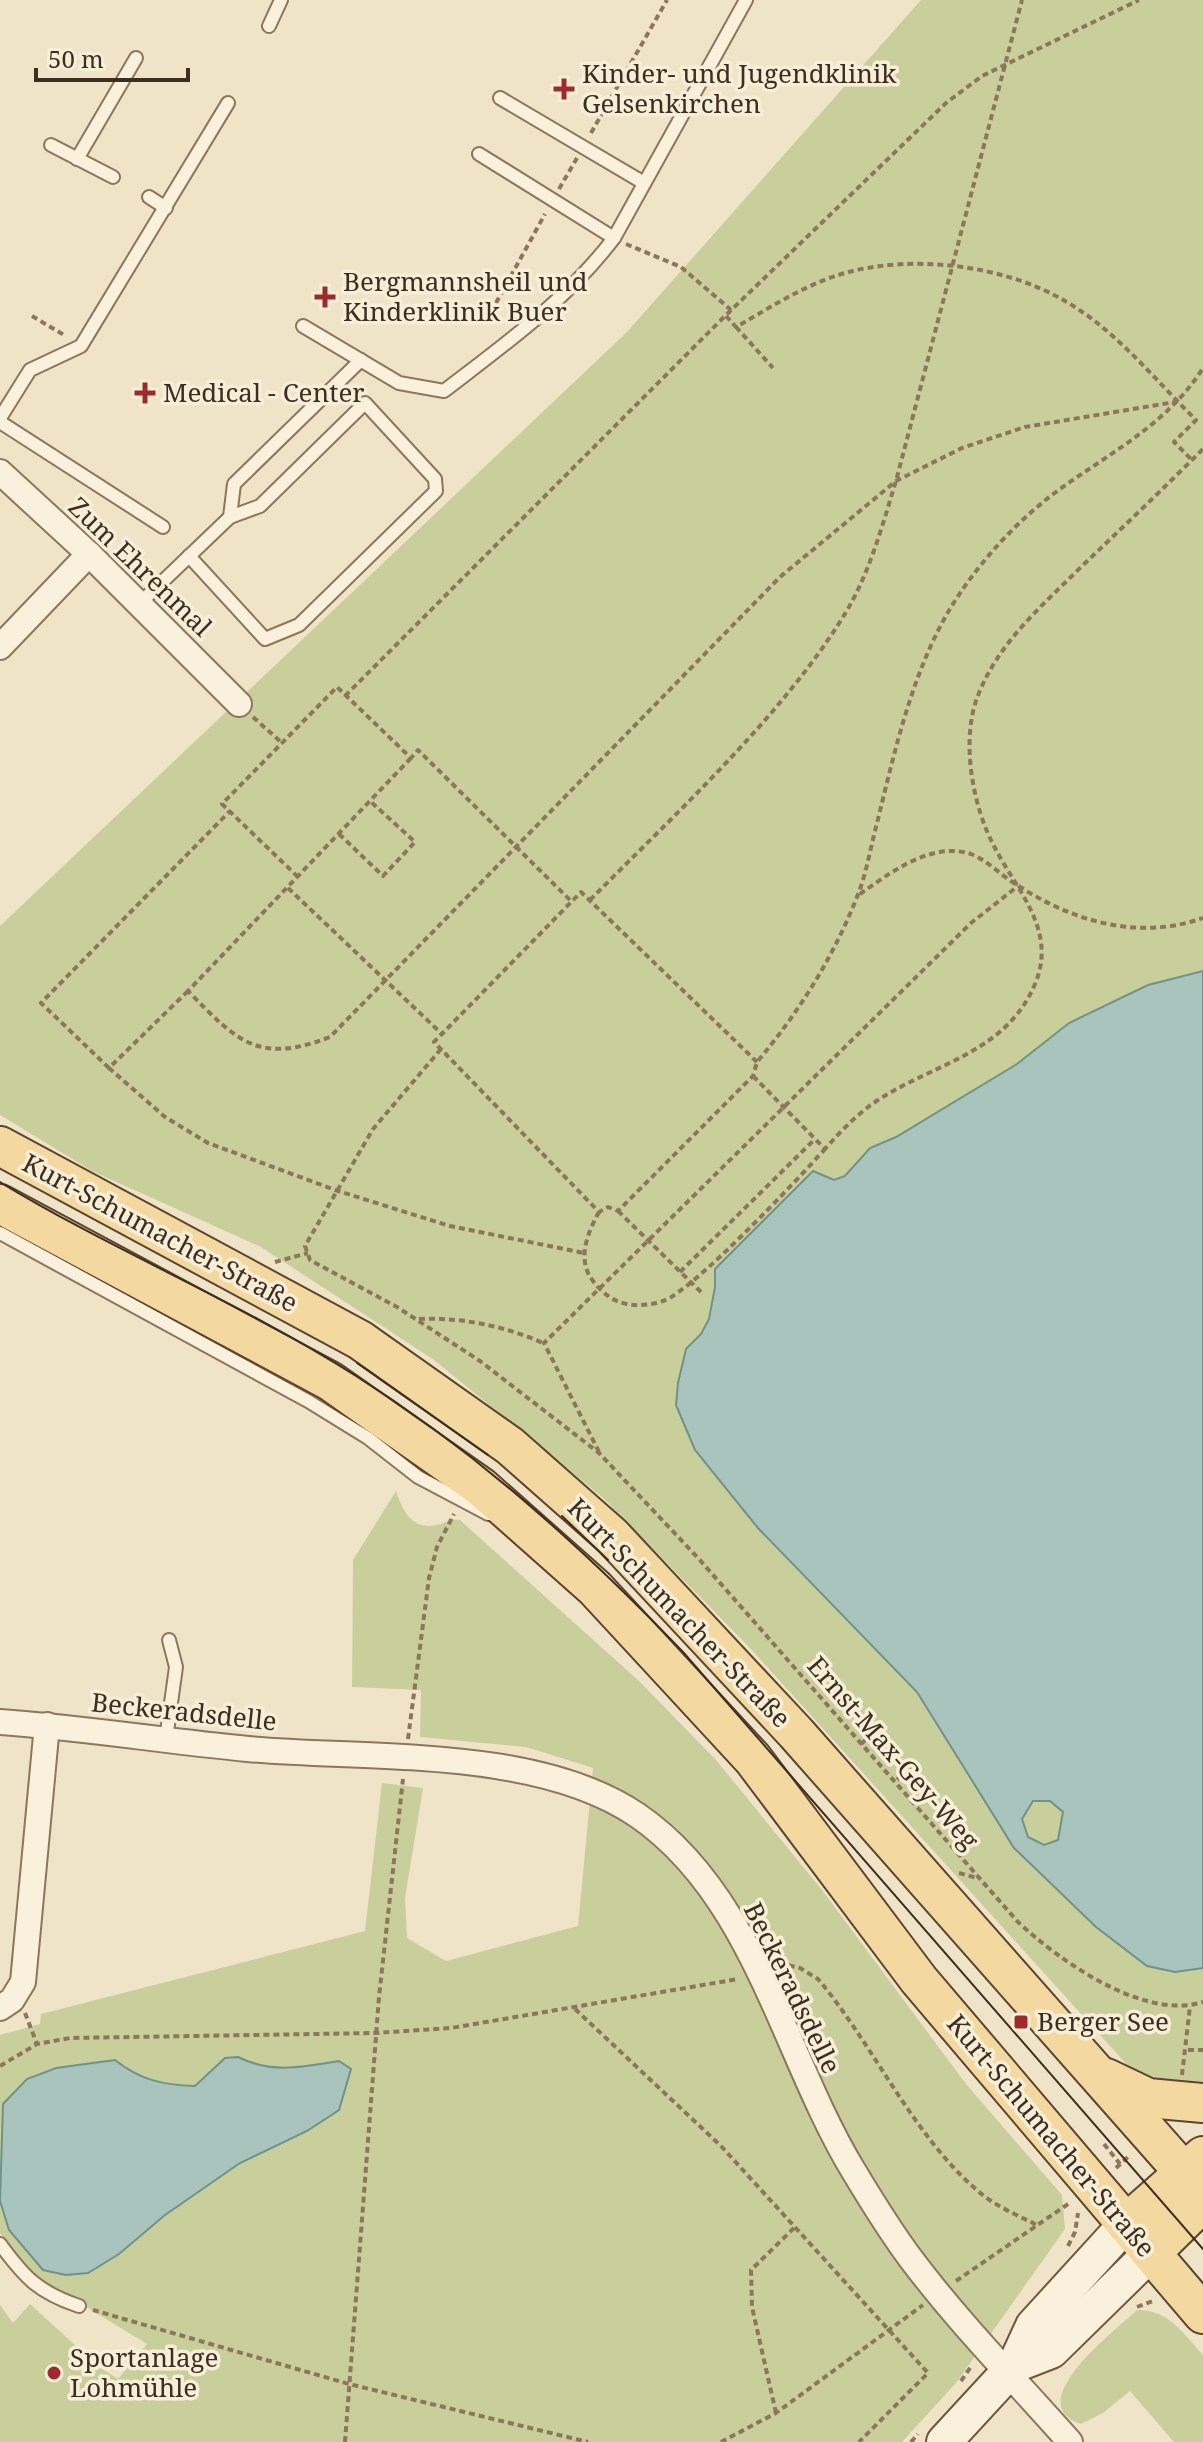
<svg xmlns="http://www.w3.org/2000/svg" width="1203" height="2442" viewBox="0 0 1203 2442" font-family="'Noto Serif',serif">
  <style>
    .green { fill: #c9cf9b }
    .water { fill: #a9c4bc; stroke: #6f938a; stroke-width: 2; fill-rule: evenodd }
    .lines { fill: none; stroke-linecap: round; stroke-linejoin: round }
    .lane-casing { stroke: #8d765c; stroke-width: 16 }
    .street-casing { stroke: #8d765c; stroke-width: 28 }
    .secondary-casing { stroke: #6f573f; stroke-width: 38 }
    .primary-casing { stroke: #5b4430; stroke-width: 42 }
    .path { stroke: #8d765c; stroke-width: 4; stroke-dasharray: 6 4; stroke-linecap: butt }
    .lane { stroke: #faf1dc; stroke-width: 12 }
    .street { stroke: #faf1dc; stroke-width: 24 }
    .secondary { stroke: #faf1dc; stroke-width: 34 }
    .primary { stroke: #f3d9a0; stroke-width: 38 }
    .tram { stroke: #3d2e20; stroke-width: 2 }
    .poi-dot { fill: #9e2a2b; stroke: #f7eed8; stroke-width: 3 }
    .labels { text-anchor: middle; stroke-width: 7; stroke-linejoin: round; paint-order: stroke }
    .poi-label { font-size: 26px; fill: #3d2e20; stroke: #f7eed8; text-anchor: start }
    .street-label { font-size: 26px; fill: #3d2e20; stroke: #f7eed8 }
  </style>
  <rect width="100%" height="100%" fill="#f0e4c8"/>
  <!-- green -->
  <g class="green">
    <path d="M921,0H1203V2089L1194,2094L1129,2067L749,1647L602,1497L434,1360L261,1247L92,1171L0,1115V926L627,332Z"/>
    <path d="M396,1491C403,1514 415,1532 441,1524C449,1521 452,1519 460,1520L639,1681L716,1760L822,1890L966,2084L1062,2195L1065,2229L956,2383L902,2442H0V2305L13,2323L30,2304L99,2367L118,2379L147,2344L29,2272L0,2233V2035L40,2024L41,2014L365,1931L382,1783L423,1788L405,1898L407,1938L446,1961L578,1926L593,1768L526,1747L420,1737L421,1690L352,1687L353,1560Z"/>
    <path d="M1137,2310C1168,2309 1184,2334 1203,2355V2442H1174L1130,2391L1103,2413L1081,2424C1019,2403 1117,2329 1137,2310Z"/>
  </g>
  <!-- water -->
  <g class="water">
    <path d="M1203,971V1968L1175,1972L1147,1966L1096,1927L1014,1848L917,1692L758,1528L695,1450L676,1405L678,1383L686,1349L701,1334L709,1319L715,1287V1269L813,1171L834,1180L845,1176L870,1148L896,1137L1017,1064L1069,1023L1148,985ZM1033,1801H1050L1063,1812L1058,1840L1044,1845L1028,1837L1022,1819Z"/>
    <path d="M238,2057C272,2074 303,2067 339,2061L351,2069L339,2110L307,2131L240,2163L165,2215L119,2254L88,2273L66,2275L43,2270L9,2230L0,2201L3,2104L27,2079L56,2068L115,2060C140,2080 163,2085 195,2086L225,2058Z"/>
  </g>
  <g class="lines">
    <!-- lane casing -->
    <g class="lane-casing">
      <g id="lane">
        <path d="M269,26L281,0"/>
        <path d="M500,98L644,183"/>
        <path d="M51,145L113,177"/>
        <path d="M479,154L614,238L746,0"/>
        <path d="M77,159L136,58"/>
        <path d="M149,197L166,208"/>
        <path d="M303,326L399,383L444,391C505,344 567,300 614,238"/>
        <path d="M0,418L30,370L81,346L228,103"/>
        <path d="M0,422L163,527"/>
        <path d="M189,556L265,639L299,625L436,491L435,479L365,403L260,506L230,517"/>
        <path d="M138,605L230,517L234,484L361,360"/>
        <path d="M0,1233L308,1401L368,1438L418,1477L488,1514"/>
        <path d="M166,1739L176,1667L169,1640"/>
        <path d="M0,2244C25,2278 38,2292 79,2306"/>
      </g>
    </g>
    <!-- street casing -->
    <g class="street-casing">
      <g id="street">
        <path d="M0,472L89,554L239,704"/>
        <path d="M0,647L89,554"/>
        <path d="M0,1722C83,1728 165,1741 248,1749C366,1760 535,1746 637,1815C754,1895 783,2054 853,2170C871,2200 890,2231 911,2259C959,2323 1017,2382 1070,2442"/>
        <path d="M0,2008L12,2000L23,1982L47,1725"/>
      </g>
    </g>
    <!-- secondary casing -->
    <g class="secondary-casing">
      <g id="secondary">
        <path d="M1015,2365L1051,2351L1151,2253"/>
        <path d="M944,2442L1015,2365L1033,2326L1126,2224"/>
      </g>
    </g>
    <!-- primary casing -->
    <g class="primary-casing">
      <g id="primary">
        <path d="M0,1146L360,1340L510,1446L612,1536L796,1733L1203,2194"/>
        <path d="M0,1204L330,1381L481,1487L595,1588L753,1759L919,1980L1203,2314"/>
        <path d="M1106,2078L1148,2098L1203,2103"/>
        <path d="M1126,2224L1203,2156"/>
        <path d="M1151,2253L1203,2202"/>
      </g>
    </g>
    <!-- path -->
    <g class="path">
      <path d="M591,133L667,0"/>
      <path d="M559,189L577,158"/>
      <path d="M626,244L681,267L731,310"/>
      <path d="M496,303L545,214"/>
      <path d="M32,316L64,335"/>
      <path d="M726,316L736,327C771,307 806,284 845,273C913,254 1004,265 1065,301C1117,331 1154,379 1196,420L1174,442L1192,460"/>
      <path d="M736,327L773,368"/>
      <path d="M345,696L725,316L946,103L982,76L1139,0"/>
      <path d="M253,717L282,743"/>
      <path d="M411,758L188,991C237,1041 258,1065 330,1037L780,577L896,481L962,448L1025,427L1175,402"/>
      <path d="M339,834L383,876L415,842L370,801"/>
      <path d="M298,877L222,804L337,687L411,758L418,750L571,901"/>
      <path d="M288,888L442,1034"/>
      <path d="M860,894C890,873 931,841 971,854C987,860 1003,877 1017,885C1072,921 1138,941 1203,918"/>
      <path d="M590,900C675,814 788,711 849,607C871,568 883,523 896,481L1022,0"/>
      <path d="M188,991L109,1068L165,1117L208,1143L338,1191L450,1226L584,1253"/>
      <path d="M441,1049L373,1129L305,1246L310,1260L397,1307L480,1361L599,1453L699,1559L1018,1922C1059,1960 1143,2021 1203,2002"/>
      <path d="M757,1062L581,892L434,1042L599,1212L608,1207L618,1211L753,1076L757,1062C799,1012 833,958 857,897C866,875 870,850 876,827C894,755 910,679 947,614C973,569 1014,523 1056,492C1109,453 1167,425 1203,368"/>
      <path d="M109,1068L41,1003L230,811"/>
      <path d="M753,1076L825,1149C841,1131 858,1113 878,1100C935,1063 1006,1053 1035,984C1058,930 1016,890 994,846C972,805 960,737 979,693C1000,641 1042,606 1081,567C1122,528 1163,489 1203,449"/>
      <path d="M618,1211L701,1292"/>
      <path d="M599,1212C588,1232 576,1259 593,1281C611,1305 634,1310 663,1301C693,1291 799,1178 825,1149"/>
      <path d="M275,1262L308,1253"/>
      <path d="M680,1272L815,1139"/>
      <path d="M419,1319C460,1317 505,1326 543,1343"/>
      <path d="M599,1452L544,1343L971,923L1018,886"/>
      <path d="M408,1739L429,1578L437,1547L454,1514"/>
      <path d="M861,1744L875,1731L909,1769L894,1782"/>
      <path d="M959,1873L977,1878"/>
      <path d="M779,1963L800,1968L818,1979C873,2044 913,2136 978,2191C995,2206 1017,2215 1037,2225"/>
      <path d="M575,2009L721,2146L928,2373L859,2442"/>
      <path d="M25,2013L37,2044"/>
      <path d="M1188,2050H1203"/>
      <path d="M0,2066L37,2044L70,2038L376,2033L451,2028L738,1979"/>
      <path d="M1182,2075L1190,2006"/>
      <path d="M1104,2144L1120,2164"/>
      <path d="M1116,2168L1130,2155"/>
      <path d="M1068,2246L1075,2232L1078,2213"/>
      <path d="M956,2281L1071,2202"/>
      <path d="M1137,2307L1153,2301"/>
      <path d="M93,2310L349,2384L588,2442"/>
      <path d="M961,2381L972,2365"/>
      <path d="M776,2413L752,2307L751,2270L796,2226"/>
      <path d="M345,2442L379,1997L403,1779"/>
      <path d="M721,2442L776,2413L923,2305"/>
      <path d="M911,2442L918,2434"/>
    </g>
    <!-- lane -->
    <use href="#lane" class="lane"/>
    <!-- street -->
    <use href="#street" class="street"/>
    <!-- secondary -->
    <use href="#secondary" class="secondary"/>
    <!-- primary -->
    <use href="#primary" class="primary"/>
    <!-- tram -->
    <g class="tram">
      <path d="M0,1182C115,1252 242,1303 356,1376C478,1453 583,1548 683,1652L1203,2249"/>
      <path d="M357,1363L488,1455"/>
      <path d="M562,1516L608,1560"/>
    </g>
  </g>
  <!-- markers -->
  <g class="poi-dot">
    <path d="M560 77h8v8h8v8h-8v8h-8v-8h-8v-8h8z"/>
    <path d="M321 285h8v8h8v8h-8v8h-8v-8h-8v-8h8z"/>
    <path d="M141 381h8v8h8v8h-8v8h-8v-8h-8v-8h8z"/>
    <rect x="1013" y="2014" width="16" height="16" rx="4"/>
    <circle cx="54" cy="2373" r="8"/>
  </g>
  <g class="labels">
    <!-- poi labels -->
    <g class="poi-label">
      <text x="582" y="83">Kinder- und Jugendklinik<tspan x="582" dy="30">Gelsenkirchen</tspan></text>
      <text x="343" y="291">Bergmannsheil und<tspan x="343" dy="30">Kinderklinik Buer</tspan></text>
      <text x="163" y="402">Medical - Center</text>
      <text x="1037" y="2031">Berger See</text>
      <text x="70" y="2367">Sportanlage<tspan x="70" dy="30">Lohmühle</tspan></text>
    </g>
    <!-- street labels -->
    <g class="street-label">
      <text transform="translate(140 567) rotate(44)" y="9">Zum Ehrenmal</text>
      <text transform="translate(160 1233) rotate(28)" y="9">Kurt-Schumacher-Straße</text>
      <text transform="translate(679 1613) rotate(46)" y="9">Kurt-Schumacher-Straße</text>
      <text transform="translate(184 1712) rotate(6)" y="9">Beckeradsdelle</text>
      <text transform="translate(893 1753) rotate(49)" y="9">Ernst-Max-Gey-Weg</text>
      <text transform="translate(792 1988) rotate(64)" y="9">Beckeradsdelle</text>
      <text transform="translate(1051 2136) rotate(50)" y="9">Kurt-Schumacher-Straße</text>
    </g>
  </g>
  <!-- scale -->
  <path d="M36 68v12h152v-12" fill="none" stroke="#3d2e20" stroke-width="4"/>
  <text x="48" y="68" font-size="24" fill="#3d2e20" stroke="#f7eed8" stroke-width="6" paint-order="stroke">50 m</text>
</svg>
